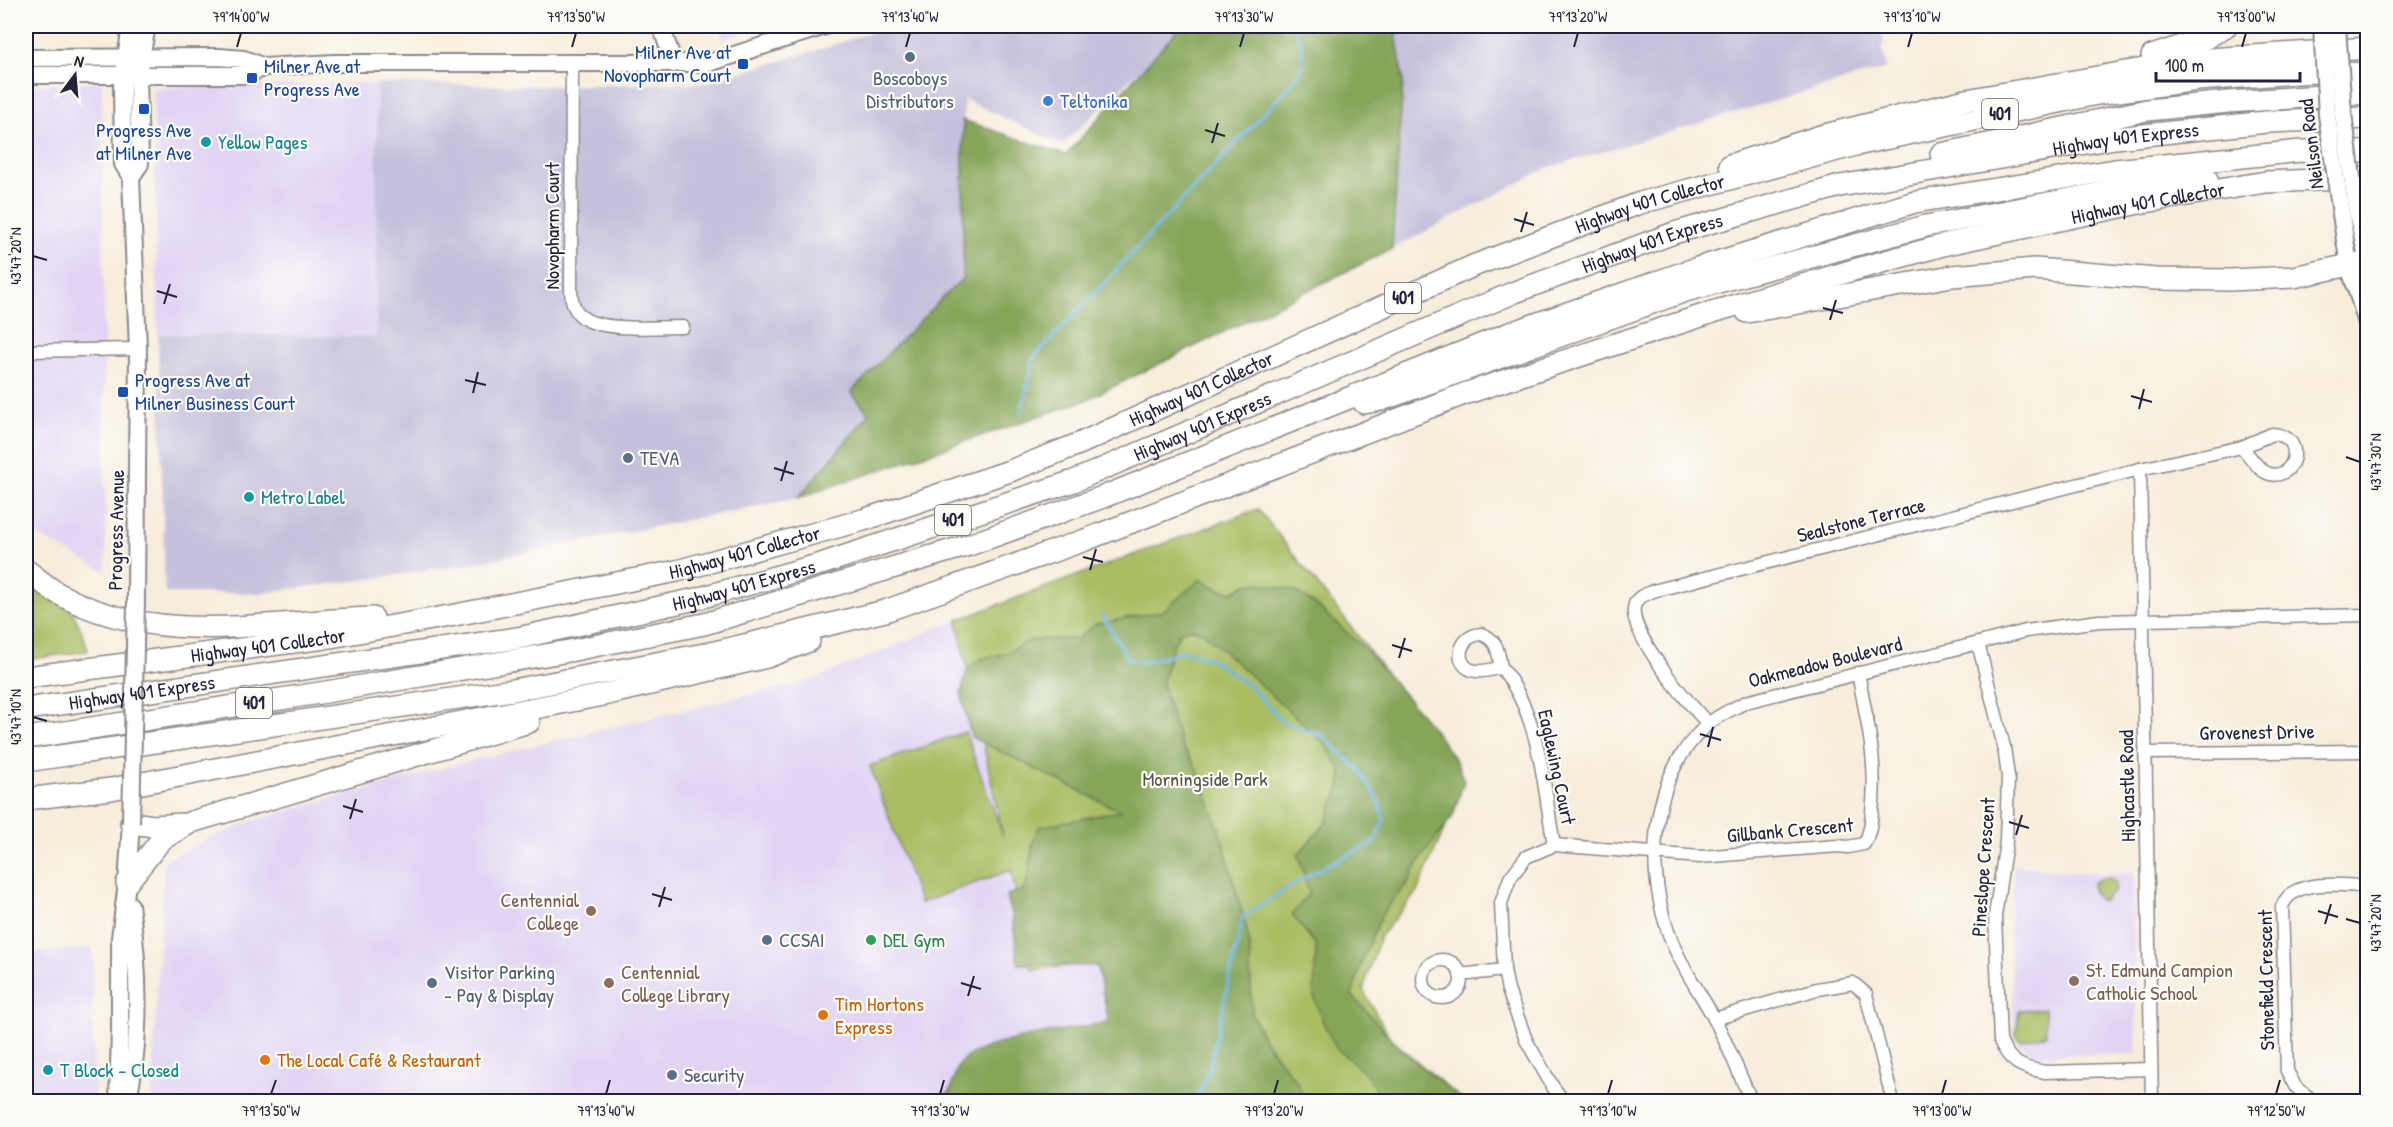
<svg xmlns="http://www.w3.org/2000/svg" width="2393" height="1127" viewBox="0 0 2393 1127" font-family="'Patrick Hand',sans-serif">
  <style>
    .built { fill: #e1d4f4 }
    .industrial { fill: #c5c0db }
    .green { fill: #a9be63; stroke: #66704f; stroke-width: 1.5 }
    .forest { fill: #86a559; stroke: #54644a; stroke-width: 1.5 }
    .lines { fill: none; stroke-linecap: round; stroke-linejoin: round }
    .stream { stroke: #6db7e5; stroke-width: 3 }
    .street-casing { stroke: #8c888b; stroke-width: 15 }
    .secondary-casing { stroke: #8c888b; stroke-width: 20 }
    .highway-casing { stroke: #8c888b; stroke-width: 24 }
    .street { stroke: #fff; stroke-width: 12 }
    .secondary { stroke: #fff; stroke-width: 16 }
    .highway { stroke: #fff; stroke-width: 21 }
    .secondary-bridge-casing { stroke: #8c888b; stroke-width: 20; stroke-linecap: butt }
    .secondary-bridge { stroke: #fff; stroke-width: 16 }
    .ticks { fill: none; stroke: #22223b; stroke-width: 2 }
    .service-dot { fill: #5c6f8a; stroke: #fdfcf7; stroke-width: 2 }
    .transit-dot { fill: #1a4fb4; stroke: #fdfcf7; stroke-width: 2 }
    .shop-dot { fill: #3f7fe0; stroke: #fdfcf7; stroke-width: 2 }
    .culture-dot { fill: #0f9aa8; stroke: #fdfcf7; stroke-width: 2 }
    .education-dot { fill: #8d6e63; stroke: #fdfcf7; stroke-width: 2 }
    .leisure-dot { fill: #2e9e5b; stroke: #fdfcf7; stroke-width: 2 }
    .food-dot { fill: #e8710a; stroke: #fdfcf7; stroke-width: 2 }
    .labels { text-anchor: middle; stroke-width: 4.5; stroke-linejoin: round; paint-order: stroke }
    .shield { fill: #fdfcf7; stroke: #646373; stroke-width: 1.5 }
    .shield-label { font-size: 18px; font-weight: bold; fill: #22223b }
    .transit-label { font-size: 20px; fill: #164399; stroke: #fdfcf7; text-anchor: start }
    .service-label { font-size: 20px; fill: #4e5e75; stroke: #fdfcf7; text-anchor: start }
    .shop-label { font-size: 20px; fill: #366cbe; stroke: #fdfcf7; text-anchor: start }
    .street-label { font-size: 20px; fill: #22223b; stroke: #fdfcf7 }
    .culture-label { font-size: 20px; fill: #0d838f; stroke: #fdfcf7; text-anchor: start }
    .park-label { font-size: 20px; fill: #515949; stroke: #fdfcf7 }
    .education-label { font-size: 20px; fill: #785e54; stroke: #fdfcf7; text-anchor: start }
    .leisure-label { font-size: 20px; fill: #27864d; stroke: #fdfcf7; text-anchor: start }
    .food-label { font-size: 20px; fill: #c56008; stroke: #fdfcf7; text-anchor: start }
    .neatline { fill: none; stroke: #22223b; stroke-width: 2 }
    .ticks-label { font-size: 15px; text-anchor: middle; fill: #22223b }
  </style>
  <rect width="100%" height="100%" fill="#fdfcf7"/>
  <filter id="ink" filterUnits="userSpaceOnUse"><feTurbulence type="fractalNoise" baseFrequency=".0167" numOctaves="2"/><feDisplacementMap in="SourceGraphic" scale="12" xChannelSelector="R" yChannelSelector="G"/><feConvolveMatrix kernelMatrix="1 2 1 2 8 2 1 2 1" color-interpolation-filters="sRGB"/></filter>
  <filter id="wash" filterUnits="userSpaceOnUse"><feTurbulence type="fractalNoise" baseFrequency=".008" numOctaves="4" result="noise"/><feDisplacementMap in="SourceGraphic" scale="24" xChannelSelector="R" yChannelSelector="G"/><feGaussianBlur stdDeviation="1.35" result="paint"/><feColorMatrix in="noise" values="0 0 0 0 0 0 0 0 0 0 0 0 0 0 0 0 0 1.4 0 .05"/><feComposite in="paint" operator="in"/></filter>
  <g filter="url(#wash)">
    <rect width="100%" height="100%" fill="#f7eddb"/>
    <!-- built -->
    <g class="built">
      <path d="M722,26H763L722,40Z"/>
      <path d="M102,82L106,572L26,529V85Z"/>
      <path d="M377,83L376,337L158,334L153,88Z"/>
      <path d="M957,620L1032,970L1105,962L1114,1052L962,1078L939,1101L151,1102L164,861L210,837L260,818L470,761L812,680Z"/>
      <path d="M2014,865L2071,873H2133L2137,1054L2035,1055L2022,1046L2014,1035L2010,928Z"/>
      <path d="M93,948L94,1101H26V953Z"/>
    </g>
    <!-- industrial -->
    <g class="industrial">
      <path d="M890,26H1186L1062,145L964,99V278L943,297L851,392L869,414L798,498L464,565L376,578L260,593H165L158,334L376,337L377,83L548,86L705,83L827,47Z"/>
      <path d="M1395,26H1884L1883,49L1887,68L1547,168L1392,249L1403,80Z"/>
    </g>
    <!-- green -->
    <g class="green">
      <path d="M1258,509L1362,641L1436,740L1455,804L1417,892L1380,936L1363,990L1390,1038L1463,1101H939L962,1078L1114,1052L1104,962L1032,970L1011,870L920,903L870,766L965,732L1003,836L957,620Z"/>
      <path d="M26,578L71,609L83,634L88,651L26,660Z"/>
      <path d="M2102,878H2111L2115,882V891L2105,898V900H2099L2093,891L2092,883Z"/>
      <path d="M2045,1009L2046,1035L2020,1041L2016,1035L2019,1010Z"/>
    </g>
    <!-- forest -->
    <g class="forest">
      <path d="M1181,26H1395L1403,80L1392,249L1084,401L798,498L869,414L851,392L943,297L963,278V120L1066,155Z"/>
      <path d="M1201,579L1218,589L1233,592L1246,584L1259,583L1295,591L1315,604L1365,649L1432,727L1456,761L1464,781L1453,816L1423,855L1408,882L1382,914L1361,963L1352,995L1400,1049L1464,1101H1381L1368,1076L1337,1049L1326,1029L1314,997L1316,945L1292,915L1309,893L1298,854L1326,823L1340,787L1342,772L1326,745L1203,632L1192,629L1181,631L1174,643L1162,683L1181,745L1197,768L1223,841L1249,938L1252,1014L1265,1041L1296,1081L1306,1101H948C951,1090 954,1071 961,1062C981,1039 1077,1029 1109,1022L1097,966L1018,964L1012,913L1006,895L1024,890C1034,866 1027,850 1039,827L1120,811L971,737L961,693L967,669L981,659L1006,653L1031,640L1078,638L1096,624L1163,611Z"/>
    </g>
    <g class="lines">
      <!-- stream -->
      <g class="stream">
        <path d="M1021,414L1034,357L1285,91L1303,67L1301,44L1294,26"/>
        <path d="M1102,614L1128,659L1145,662L1182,651L1210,658L1251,687L1283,722L1323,736L1359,770L1378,799L1384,821L1374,843C1327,862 1285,889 1243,917L1208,1074L1194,1102"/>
      </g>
    </g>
  </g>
  <g filter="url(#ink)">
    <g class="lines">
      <!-- street casing -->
      <g class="street-casing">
        <g id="street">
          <path d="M572,64L571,286C571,297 572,308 581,316C598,332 659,327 683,327"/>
          <path d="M26,351L138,349"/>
          <path d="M2272,434C2310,435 2293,487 2265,472C2256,467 2249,455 2242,447Z"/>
          <path d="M2140,469L2152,1102"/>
          <path d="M1481,634C1498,639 1498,653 1501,667C1494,669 1485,672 1477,671C1453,669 1456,636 1481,634Z"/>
          <path d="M1978,643L2004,747L2008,777L2006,842L1995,916L2000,1041C2010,1063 2021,1068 2045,1072L2151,1069"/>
          <path d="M1501,667C1541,717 1543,784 1554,845"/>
          <path d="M1708,724C1690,704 1624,630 1635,604C1638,596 1645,595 1653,591L2140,469L2242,447"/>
          <path d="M2147,753L2368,751"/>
          <circle cx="1442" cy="979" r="19"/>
          <path d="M1460,975L1504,970"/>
          <path d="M1714,1019L1817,989L1853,983L1866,994L1893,1102"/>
          <path d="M1564,1102L1553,1087L1526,1040L1508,990L1504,970L1501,903L1510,878L1526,857L1554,845L1700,857L1838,846L1848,847L1864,844C1870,834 1871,823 1872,812C1878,764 1867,720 1858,673"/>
          <path d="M1752,1102C1739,1074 1728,1045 1714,1018C1700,993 1683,969 1672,942C1644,873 1648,778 1707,725C1718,715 1733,709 1746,702L2026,631L2099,621L2368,615"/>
          <path d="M2314,1102L2295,1086L2287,1071L2282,907C2292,877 2342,886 2368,886"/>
        </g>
      </g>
      <!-- secondary casing -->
      <g class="secondary-casing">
        <g id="secondary">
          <path d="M131,26L122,85L123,164L131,177L138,349L136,602"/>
          <path d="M661,26L674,64"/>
          <path d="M26,58L219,57L244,59L264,67L335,63H709L825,26"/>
          <path d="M26,75H248L264,67"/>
          <path d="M131,177L140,164L138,74L147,26"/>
          <path d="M2357,212L2368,261"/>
          <path d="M2341,214L2349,266L2368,326"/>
          <path d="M118,1102L120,1030V938L127,883L131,823"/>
          <path d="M127,1102C142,1042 139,965 130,905"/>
        </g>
      </g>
      <!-- highway casing -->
      <g class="highway-casing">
        <g id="highway">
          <path d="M2152,56L2206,38L2226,26"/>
          <path d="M1941,154L2147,110L2228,102L2368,93"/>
          <path d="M1730,165L1821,136L1966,100L2195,60L2368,48"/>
          <path d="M1747,312L1952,276L2035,269L2156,279L2230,280L2294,277L2368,261"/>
          <path d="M1364,403L1381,400L1685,291L1926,226L2135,187L2207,179"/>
          <path d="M26,570C36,577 47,587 59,594C156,648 268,621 373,618"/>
          <path id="s1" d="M26,677L325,638L455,615L677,571L863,520L1010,471L1081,443L1473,266L1640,203L1856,145L2097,94L2197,80L2313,72L2368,74"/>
          <path id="s2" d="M26,709L518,638L696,599L821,564L1074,481L1515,292L1674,233L1840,186L2115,138L2267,122L2368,118"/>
          <path d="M26,738L320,693L569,651L704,624L969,545L1103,497L1510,333L1691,270L1915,202L2115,170L2301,151L2368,152"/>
          <path id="s3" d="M26,761L513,690L715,652L885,611L1085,540L1464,394L1716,311L1850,271L1947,244L2139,203L2266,182L2368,178"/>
          <path d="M26,799L111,789L603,695L767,657L809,641"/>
          <path d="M131,823L154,826L181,824"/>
          <path d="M127,883L161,840L191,822L529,722"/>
        </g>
      </g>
      <!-- street -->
      <use href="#street" class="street"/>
      <!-- secondary -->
      <use href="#secondary" class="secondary"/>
      <!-- highway -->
      <use href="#highway" class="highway"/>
      <!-- secondary-bridge casing -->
      <g class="secondary-bridge-casing">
        <g id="secondary-bridge">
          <path d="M2322,26L2327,115L2341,214"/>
          <path d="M2337,26L2343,113L2357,212"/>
          <path d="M131,823L136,602"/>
        </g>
      </g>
      <!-- secondary-bridge -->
      <use href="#secondary-bridge" class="secondary-bridge"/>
    </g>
  </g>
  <!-- ticks -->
  <path class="ticks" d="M237,47L241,33M572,47L576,33M906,47L910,33M1240,47L1244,33M1574,47L1578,33M1908,47L1912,33M2242,47L2246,33M1205,130L1225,136M1212,143L1218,123M1514,219L1534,225M1521,232L1527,212M33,256L47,260M157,291L177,297M164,304L170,284M1823,308L1843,313M1830,320L1836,300M465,380L486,385M473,393L478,372M2131,396L2152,402M2139,409L2144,389M2346,457L2360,462M774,468L794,474M781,481L787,461M1083,557L1103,562M1090,570L1096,549M1392,645L1412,651M1399,658L1405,638M33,717L47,721M1700,734L1721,740M1708,747L1713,727M343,806L363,812M350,819L356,799M2009,822L2029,828M2016,835L2022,815M652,894L672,900M659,907L665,887M2318,911L2338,917M2346,919L2360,923M2325,924L2331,904M961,983L981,989M968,996L974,976M271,1094L276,1080M606,1094L610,1080M940,1094L944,1080M1274,1094L1278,1080M1608,1094L1612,1080M1942,1094L1946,1080M2276,1094L2280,1080"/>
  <!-- markers -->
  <g class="service-dot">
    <circle cx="910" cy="57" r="6"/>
    <circle cx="628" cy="458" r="6"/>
    <circle cx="767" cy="940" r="6"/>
    <circle cx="432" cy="983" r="6"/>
    <circle cx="672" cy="1075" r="6"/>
  </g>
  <g class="transit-dot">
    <rect x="737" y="58" width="12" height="12" rx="3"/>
    <rect x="246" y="72" width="12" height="12" rx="3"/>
    <rect x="138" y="103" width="12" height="12" rx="3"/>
    <rect x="117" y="386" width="12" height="12" rx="3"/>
  </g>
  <circle class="shop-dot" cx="1048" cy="101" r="6"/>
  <g class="culture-dot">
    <circle cx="206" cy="142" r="6"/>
    <circle cx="249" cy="497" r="6"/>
    <circle cx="48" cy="1070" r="6"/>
  </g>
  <g class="education-dot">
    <circle cx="591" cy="911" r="6"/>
    <circle cx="2074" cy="981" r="6"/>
    <circle cx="609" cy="983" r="6"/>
  </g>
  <circle class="leisure-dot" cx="871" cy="940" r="6"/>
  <g class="food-dot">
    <circle cx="823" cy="1015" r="6"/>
    <circle cx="265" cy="1060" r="6"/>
  </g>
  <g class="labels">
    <!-- shield labels -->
    <g class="shield">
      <rect x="1982" y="99" width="36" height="30" rx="4.5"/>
      <rect x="1385" y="283" width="36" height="30" rx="4.5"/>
      <rect x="935" y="505" width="36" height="30" rx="4.5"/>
      <rect x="236" y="688" width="36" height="30" rx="4.5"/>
    </g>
    <g class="shield-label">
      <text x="2000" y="120">401</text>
      <text x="1403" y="304">401</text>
      <text x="953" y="526">401</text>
      <text x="254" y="709">401</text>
    </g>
    <!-- transit labels -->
    <g class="transit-label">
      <text x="731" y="59" text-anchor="end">Milner Ave at<tspan x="731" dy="23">Novopharm Court</tspan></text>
      <text x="264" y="73">Milner Ave at<tspan x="264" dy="23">Progress Ave</tspan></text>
      <text x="144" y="137" text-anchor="middle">Progress Ave<tspan x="144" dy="23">at Milner Ave</tspan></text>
      <text x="135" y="387">Progress Ave at<tspan x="135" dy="23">Milner Business Court</tspan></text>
    </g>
    <!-- service labels -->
    <g class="service-label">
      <text x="910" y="85" text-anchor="middle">Boscoboys<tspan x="910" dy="23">Distributors</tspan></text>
      <text x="640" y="465">TEVA</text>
      <text x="779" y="947">CCSAI</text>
      <text x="444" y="979">Visitor Parking<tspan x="444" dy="23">- Pay &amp; Display</tspan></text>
      <text x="684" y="1082">Security</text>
    </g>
    <!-- shop labels -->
    <g class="shop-label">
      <text x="1060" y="108">Teltonika</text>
    </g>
    <!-- street labels -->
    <g class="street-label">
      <text dy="7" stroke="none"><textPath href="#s2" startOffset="2187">Highway 401 Express</textPath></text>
      <text transform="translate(2311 144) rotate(-97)" y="7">Neilson Road</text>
      <text dy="7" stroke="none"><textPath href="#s1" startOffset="1702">Highway 401 Collector</textPath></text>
      <text dy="7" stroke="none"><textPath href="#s3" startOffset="2202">Highway 401 Collector</textPath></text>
      <text transform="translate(552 226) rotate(-90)" y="7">Novopharm Court</text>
      <text dy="7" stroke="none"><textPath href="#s2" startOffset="1701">Highway 401 Express</textPath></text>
      <text dy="7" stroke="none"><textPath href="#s1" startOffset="1216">Highway 401 Collector</textPath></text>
      <text dy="7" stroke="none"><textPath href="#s2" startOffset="1215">Highway 401 Express</textPath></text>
      <text transform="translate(1861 520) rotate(-14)" y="7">Sealstone Terrace</text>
      <text transform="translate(116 530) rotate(-89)" y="7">Progress Avenue</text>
      <text dy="7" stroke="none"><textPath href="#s1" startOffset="730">Highway 401 Collector</textPath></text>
      <text dy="7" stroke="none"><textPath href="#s2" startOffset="729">Highway 401 Express</textPath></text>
      <text dy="7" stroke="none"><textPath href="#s1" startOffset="244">Highway 401 Collector</textPath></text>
      <text transform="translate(1825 662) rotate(-14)" y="7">Oakmeadow Boulevard</text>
      <text dy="7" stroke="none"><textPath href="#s2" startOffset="117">Highway 401 Express</textPath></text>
      <text transform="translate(2257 732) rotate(-1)" y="7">Grovenest Drive</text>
      <text transform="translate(1557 767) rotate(78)" y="7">Eaglewing Court</text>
      <text transform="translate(2127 786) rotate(-91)" y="7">Highcastle Road</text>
      <text transform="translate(1790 830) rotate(-5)" y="7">Gillbank Crescent</text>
      <text transform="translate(1983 867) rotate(-86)" y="7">Pineslope Crescent</text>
      <text transform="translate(2266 980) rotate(-91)" y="7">Stonefield Crescent</text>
    </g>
    <!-- culture labels -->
    <g class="culture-label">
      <text x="218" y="149">Yellow Pages</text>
      <text x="261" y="504">Metro Label</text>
      <text x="60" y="1077">T Block - Closed</text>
    </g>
    <!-- park labels -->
    <g class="park-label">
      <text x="1205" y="786">Morningside Park</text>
    </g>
    <!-- education labels -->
    <g class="education-label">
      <text x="579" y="907" text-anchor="end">Centennial<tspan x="579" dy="23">College</tspan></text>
      <text x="2086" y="977">St. Edmund Campion<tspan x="2086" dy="23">Catholic School</tspan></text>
      <text x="621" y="979">Centennial<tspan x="621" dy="23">College Library</tspan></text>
    </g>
    <!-- leisure labels -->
    <g class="leisure-label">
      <text x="883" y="947">DEL Gym</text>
    </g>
    <!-- food labels -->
    <g class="food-label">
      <text x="835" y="1011">Tim Hortons<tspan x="835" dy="23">Express</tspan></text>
      <text x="277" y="1067">The Local Café &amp; Restaurant</text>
    </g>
  </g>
  <!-- margin -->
  <rect width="2393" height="1127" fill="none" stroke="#fdfcf7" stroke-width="66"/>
  <!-- north arrow -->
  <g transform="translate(75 75) rotate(16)" stroke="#fdfcf7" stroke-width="4.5" paint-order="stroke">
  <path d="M0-4.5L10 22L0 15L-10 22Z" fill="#22223b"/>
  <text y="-9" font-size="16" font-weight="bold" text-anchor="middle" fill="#22223b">N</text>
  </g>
  <!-- scale -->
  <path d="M2156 72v9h144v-9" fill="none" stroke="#22223b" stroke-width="3"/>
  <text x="2165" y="72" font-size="18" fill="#22223b" stroke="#fdfcf7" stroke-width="4.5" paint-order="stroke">100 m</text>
  <rect x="33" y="33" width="2327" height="1061" class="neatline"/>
  <g class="ticks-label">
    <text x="241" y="22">79°14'00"W</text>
    <text x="576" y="22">79°13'50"W</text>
    <text x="910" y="22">79°13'40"W</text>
    <text x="1244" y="22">79°13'30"W</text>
    <text x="1578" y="22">79°13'20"W</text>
    <text x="1912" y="22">79°13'10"W</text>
    <text x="2246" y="22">79°13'00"W</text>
    <text transform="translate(16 256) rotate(-90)" y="5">43°47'20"N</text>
    <text transform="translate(2376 462) rotate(-90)" y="5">43°47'30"N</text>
    <text transform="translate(16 717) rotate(-90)" y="5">43°47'10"N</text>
    <text transform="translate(2376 923) rotate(-90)" y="5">43°47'20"N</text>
    <text x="271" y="1116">79°13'50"W</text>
    <text x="606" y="1116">79°13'40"W</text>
    <text x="940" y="1116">79°13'30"W</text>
    <text x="1274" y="1116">79°13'20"W</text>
    <text x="1608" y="1116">79°13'10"W</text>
    <text x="1942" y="1116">79°13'00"W</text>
    <text x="2276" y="1116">79°12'50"W</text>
  </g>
</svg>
